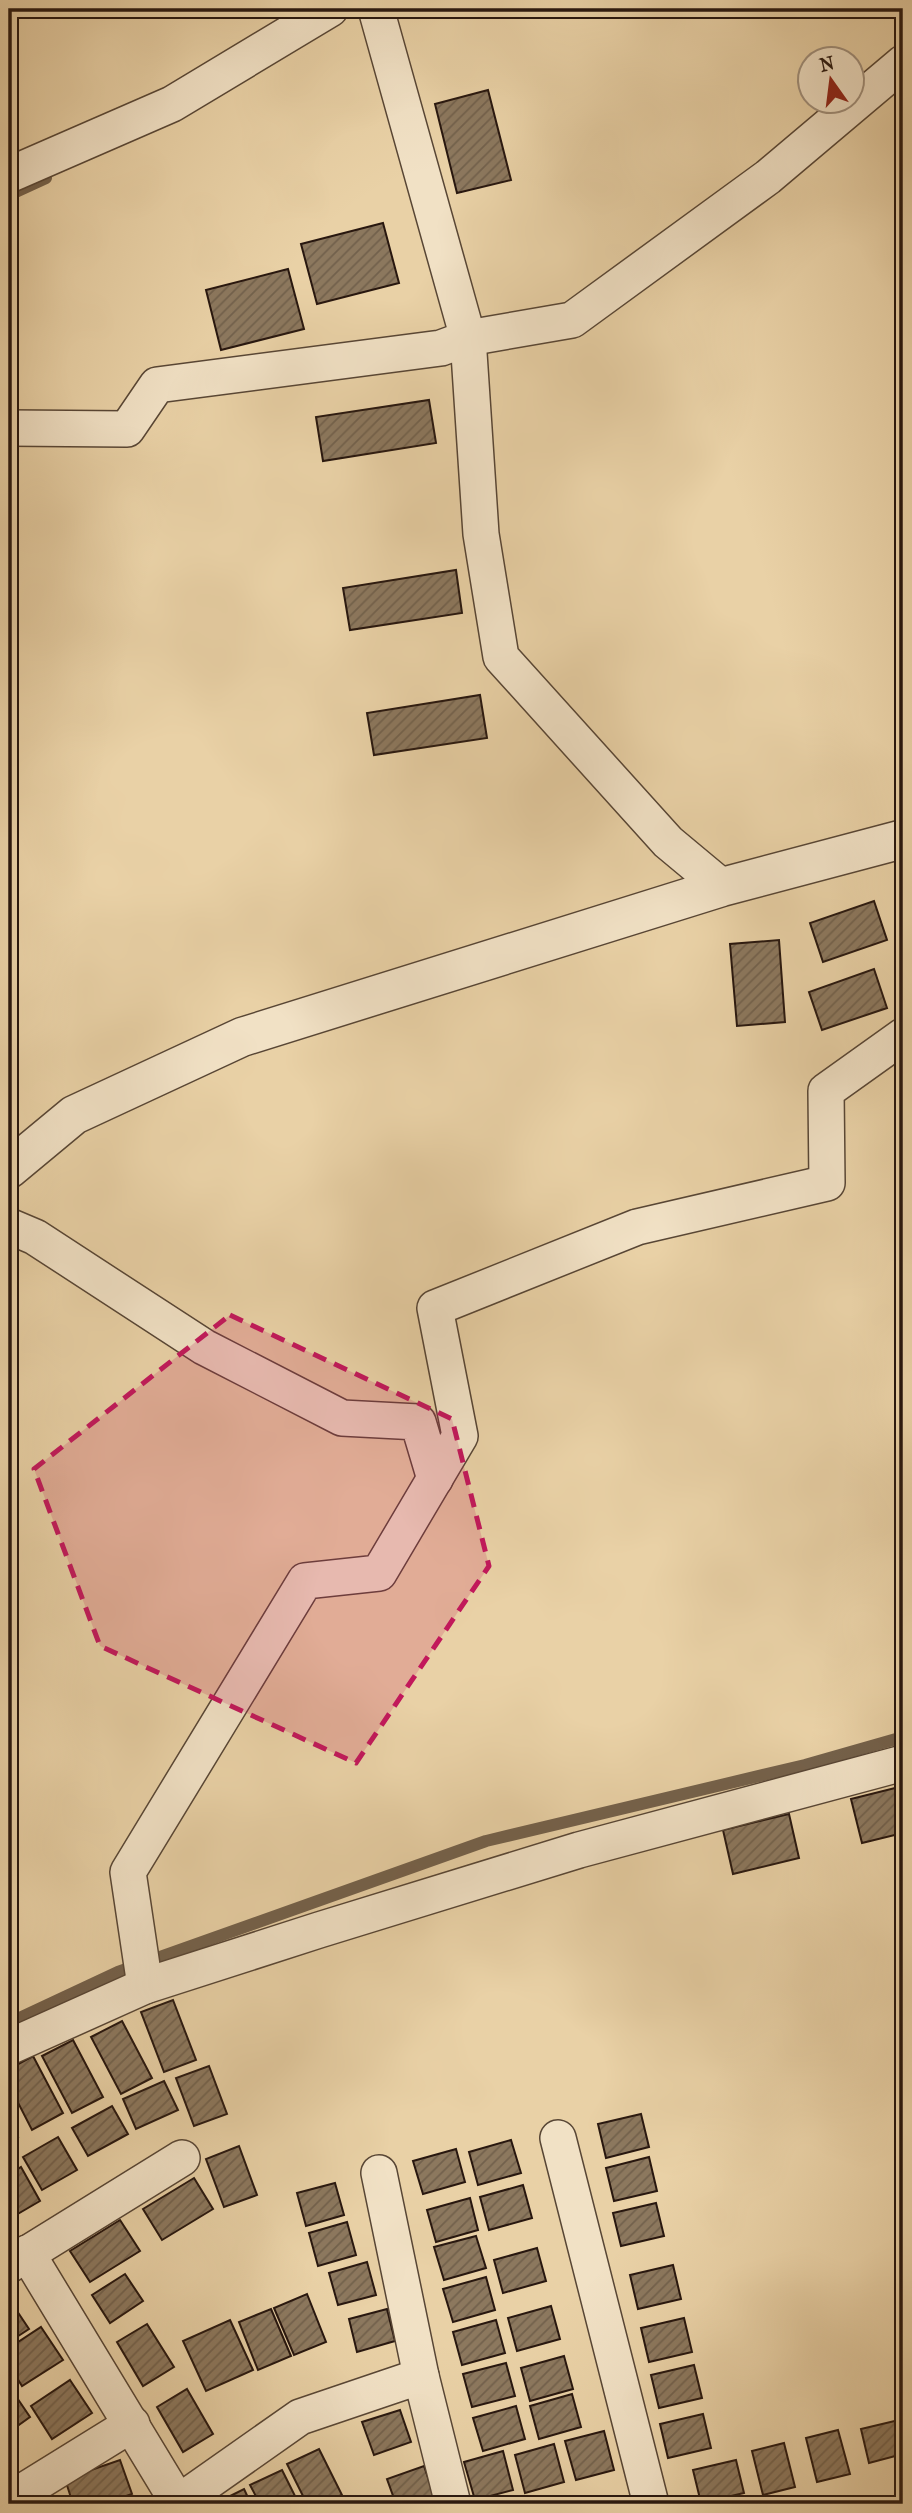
<svg xmlns="http://www.w3.org/2000/svg" width="912" height="2513" viewBox="0 0 912 2513" font-family="'IM FELL French Canon',serif">
  <style>
    .lines { fill: none; stroke-linecap: round; stroke-linejoin: round }
    .stream { stroke: #74614b; stroke-width: 12 }
    .building { fill: url(#building-hatch); stroke: #28170f; stroke-width: 2 }
    .minor-casing { stroke: #584635; stroke-width: 38 }
    .tertiary-casing { stroke: #584635; stroke-width: 41 }
    .minor { stroke: #f1e1c5; stroke-width: 35 }
    .tertiary { stroke: #f1e1c5; stroke-width: 38 }
    .marked { fill: #c2185b; fill-opacity: 0.2; stroke: #c2185b; stroke-width: 5; stroke-dasharray: 14 9; stroke-linejoin: round }
  </style>
  <defs>
    <pattern id="building-hatch" width="6" height="6" patternUnits="userSpaceOnUse" patternTransform="scale(1.75)"><rect width="6" height="6" fill="#8c785e"/><path d="M-1 1l2-2M0 6l6-6M5 7l2-2" fill="none" stroke="#72614c"/></pattern>
  </defs>
  <rect width="100%" height="100%" fill="#e9d1a6"/>
  <filter id="stains"><feTurbulence type="fractalNoise" baseFrequency=".00286" numOctaves="4"/><feColorMatrix values="0 0 0 0 .2 0 0 0 0 .09 0 0 0 0 .02 0 0 0 .5 -.17"/></filter>
  <radialGradient id="worn" r=".72"><stop offset=".6" stop-color="#630" stop-opacity="0"/><stop offset="1" stop-color="#630" stop-opacity=".3"/></radialGradient>
  <g class="lines">
    <!-- stream -->
    <g class="stream">
      <path d="M9,195L46,178"/>
      <path d="M9,2023L118,1972L486,1841L805,1765L903,1737"/>
    </g>
  </g>
  <!-- building -->
  <g class="building">
    <path d="M488,90L511,180L457,193L435,104Z"/>
    <path d="M383,223L399,283L317,304L301,244Z"/>
    <path d="M288,269L304,329L221,350L206,290Z"/>
    <path d="M429,400L436,443L323,461L316,417Z"/>
    <path d="M456,570L462,613L350,630L343,588Z"/>
    <path d="M480,695L487,738L374,755L367,713Z"/>
    <path d="M874,901L887,940L823,962L810,923Z"/>
    <path d="M779,940L785,1022L737,1026L730,944Z"/>
    <path d="M874,969L887,1008L822,1030L809,992Z"/>
    <path d="M903,1786V1833L862,1843L851,1799Z"/>
    <path d="M789,1814L799,1858L733,1874L723,1830Z"/>
    <path d="M173,2000L196,2060L164,2072L141,2012Z"/>
    <path d="M122,2021L152,2078L121,2094L91,2037Z"/>
    <path d="M73,2040L103,2097L72,2113L42,2056Z"/>
    <path d="M33,2056L63,2113L32,2130L9,2085V2069Z"/>
    <path d="M209,2066L227,2114L194,2126L176,2078Z"/>
    <path d="M164,2081L178,2110L136,2129L123,2099Z"/>
    <path d="M112,2106L128,2134L88,2156L72,2128Z"/>
    <path d="M641,2114L649,2147L606,2158L598,2124Z"/>
    <path d="M9,2119L18,2137L9,2142Z"/>
    <path d="M58,2137L77,2170L42,2190L23,2157Z"/>
    <path d="M511,2140L521,2173L478,2185L469,2152Z"/>
    <path d="M239,2146L257,2195L224,2207L206,2159Z"/>
    <path d="M456,2149L465,2182L423,2194L413,2161Z"/>
    <path d="M649,2157L657,2191L614,2201L606,2168Z"/>
    <path d="M21,2167L40,2201L9,2219V2175Z"/>
    <path d="M194,2178L213,2209L162,2240L143,2209Z"/>
    <path d="M335,2183L344,2215L306,2226L297,2193Z"/>
    <path d="M523,2185L532,2218L489,2230L480,2197Z"/>
    <path d="M470,2198L478,2230L436,2242L427,2210Z"/>
    <path d="M656,2203L664,2236L621,2246L613,2213Z"/>
    <path d="M120,2220L140,2251L90,2282L70,2251Z"/>
    <path d="M347,2222L356,2255L318,2266L309,2233Z"/>
    <path d="M476,2236L486,2268L444,2280L434,2247Z"/>
    <path d="M537,2248L546,2281L503,2293L494,2260Z"/>
    <path d="M367,2262L376,2295L338,2305L329,2273Z"/>
    <path d="M673,2265L681,2299L638,2309L630,2275Z"/>
    <path d="M125,2274L143,2301L110,2323L92,2295Z"/>
    <path d="M486,2277L495,2310L453,2322L443,2289Z"/>
    <path d="M307,2294L326,2342L294,2355L274,2308Z"/>
    <path d="M9,2299L29,2329L9,2342Z"/>
    <path d="M551,2306L560,2339L517,2351L508,2318Z"/>
    <path d="M271,2309L291,2356L258,2370L239,2322Z"/>
    <path d="M387,2309L395,2341L357,2352L349,2319Z"/>
    <path d="M684,2318L692,2352L649,2362L641,2328Z"/>
    <path d="M230,2320L253,2370L206,2391L183,2341Z"/>
    <path d="M496,2320L505,2353L462,2365L453,2332Z"/>
    <path d="M147,2324L174,2367L143,2386L117,2342Z"/>
    <path d="M41,2327L63,2360L22,2386L9,2365V2348Z"/>
    <path d="M564,2356L573,2389L530,2401L521,2368Z"/>
    <path d="M506,2363L515,2396L472,2407L463,2374Z"/>
    <path d="M694,2365L702,2398L659,2408L651,2375Z"/>
    <path d="M70,2380L92,2413L52,2439L31,2406Z"/>
    <path d="M9,2386L30,2417L9,2432Z"/>
    <path d="M187,2389L213,2434L183,2452L157,2407Z"/>
    <path d="M572,2394L581,2427L539,2439L530,2406Z"/>
    <path d="M516,2406L525,2439L483,2451L473,2418Z"/>
    <path d="M400,2410L411,2442L374,2455L362,2422Z"/>
    <path d="M703,2414L711,2448L668,2458L660,2424Z"/>
    <path d="M903,2419V2454L869,2463L861,2429Z"/>
    <path d="M838,2430L850,2474L817,2482L806,2438Z"/>
    <path d="M604,2431L614,2470L576,2480L565,2441Z"/>
    <path d="M784,2443L795,2487L763,2495L752,2451Z"/>
    <path d="M554,2444L564,2482L525,2493L515,2455Z"/>
    <path d="M319,2449L342,2495L323,2504H307L287,2464Z"/>
    <path d="M503,2451L513,2490L475,2500L464,2462Z"/>
    <path d="M120,2460L132,2494L103,2504H73L65,2479Z"/>
    <path d="M736,2460L744,2493L701,2503L693,2470Z"/>
    <path d="M424,2466L435,2498L416,2504H396L387,2479Z"/>
    <path d="M282,2470L299,2504H260L250,2485Z"/>
    <path d="M244,2489L251,2504H214Z"/>
    <path d="M50,2494L54,2504H27Z"/>
    <path d="M136,2497L139,2504H117Z"/>
  </g>
  <g class="lines">
    <!-- minor casing -->
    <g class="minor-casing">
      <g id="minor">
        <path d="M376,9L468,338L481,534L501,657L668,842L722,887"/>
        <path d="M9,175L172,104L330,9"/>
        <path d="M9,428L127,429L157,385L441,348L468,338L572,320L768,177L903,63"/>
        <path d="M9,1226L35,1237L204,1347L342,1418L418,1422L435,1479"/>
        <path d="M145,1986L128,1872L305,1581L379,1573L460,1436L435,1308L637,1227L827,1183L826,1091L903,1036"/>
        <path d="M9,2047L145,1986L319,1930L579,1850L903,1763"/>
        <path d="M558,2138L651,2504"/>
        <path d="M379,2173L421,2376"/>
        <path d="M27,2253L179,2504"/>
        <path d="M9,2265L182,2158"/>
        <path d="M9,2500L132,2424"/>
        <path d="M179,2502L300,2417L421,2376L453,2504"/>
      </g>
    </g>
    <!-- tertiary casing -->
    <g class="tertiary-casing">
      <path id="tertiary" d="M9,1169L74,1115L242,1037L722,887L903,839"/>
    </g>
    <!-- minor -->
    <use href="#minor" class="minor"/>
    <!-- tertiary -->
    <use href="#tertiary" class="tertiary"/>
  </g>
  <!-- marked area -->
  <path class="marked" d="M230,1315L452,1419L489,1566L356,1763L100,1646L34,1469Z"/>
  <!-- margin -->
  <rect width="912" height="2513" fill="none" stroke="#e9d1a6" stroke-width="35"/>
  <rect x="10" y="10" width="891" height="2492" fill="none" stroke="#28170f" stroke-width="3.5"/>
  <rect x="18" y="18" width="877" height="2478" fill="none" stroke="#28170f" stroke-width="2"/>
  <!-- north arrow -->
  <g transform="translate(831 80) rotate(346)"><circle r="33" fill="#f1e1c5" stroke="#a1907c" stroke-width="2"/>
  <path d="M0-5L12 26L0 18L-12 26Z" fill="#8f2418"/>
  <text y="-10" font-size="19" font-weight="bold" text-anchor="middle" fill="#28170f">N</text>
  </g>
  <rect width="100%" height="100%" filter="url(#stains)"/>
  <rect width="100%" height="100%" fill="url(#worn)"/>
</svg>
